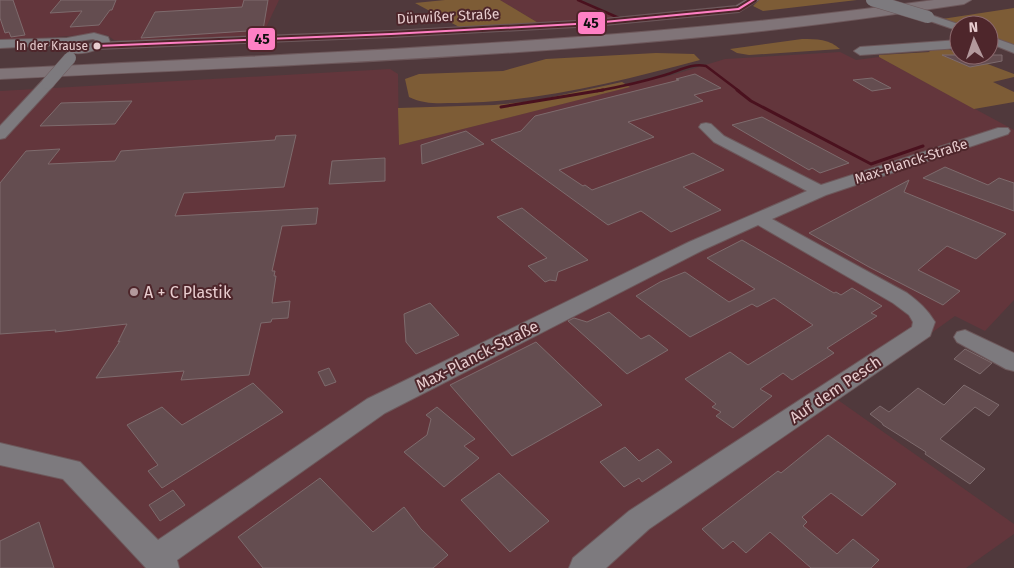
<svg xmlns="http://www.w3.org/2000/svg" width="1014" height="568" viewBox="0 0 1014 568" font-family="'Fira Sans',sans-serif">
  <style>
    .built { fill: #63363c }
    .green { fill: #7d5c36 }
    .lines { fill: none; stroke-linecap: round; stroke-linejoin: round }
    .stream-far1 { stroke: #4a111e; stroke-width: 2.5 }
    .stream { stroke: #4a111e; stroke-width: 3 }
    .building { fill: #644d50; stroke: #7e6b6d }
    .minor-casing { stroke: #6d585b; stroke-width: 2 }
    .highway-casing { stroke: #6d585b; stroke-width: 2 }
    .minor { fill: #7d7a7e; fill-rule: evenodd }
    .highway { fill: #807478; fill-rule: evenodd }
    .minor-bridge-casing { stroke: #6d585b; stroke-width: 13; stroke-linecap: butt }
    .minor-bridge { stroke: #7d7a7e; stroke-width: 12 }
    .bus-1-casing { stroke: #4e262b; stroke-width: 4 }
    .bus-1 { fill: #ff80c5; fill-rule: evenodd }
    .bus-dot { fill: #e8cdcf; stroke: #4e262b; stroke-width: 2 }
    .poi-dot { fill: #b3999c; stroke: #4e262b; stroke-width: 2 }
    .labels { text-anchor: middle; stroke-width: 4; stroke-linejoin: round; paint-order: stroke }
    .far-bus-label { font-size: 12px; fill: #e8cdcf; stroke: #4e262b; text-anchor: end }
    .far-street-label { font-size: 14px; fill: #e8cdcf; stroke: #4e262b }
    .poi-label { font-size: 16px; fill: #e8cdcf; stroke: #4e262b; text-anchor: start }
    .street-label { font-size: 16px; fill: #e8cdcf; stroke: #4e262b }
    .line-badge { stroke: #4e262b; stroke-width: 2 }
    .pale-badge-label { font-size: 14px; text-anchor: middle; font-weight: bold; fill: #111 }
  </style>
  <rect width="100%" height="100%" fill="#50393c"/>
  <!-- built -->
  <g class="built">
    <path d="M0,0H279L261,38L145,42L114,40L107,35L97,34L0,41Z"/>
    <path d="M500,0H577L620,19L540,24Z"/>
    <path d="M840,52L856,60L879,57L1014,130V300L985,331L955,316L838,400L1014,524V534L966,568H0V91L390,69L398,74L399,145L629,87L626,85L669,76L725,59Z"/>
  </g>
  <!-- green -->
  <g class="green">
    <path d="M445,0H500L540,24L461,28L415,3Z"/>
    <path d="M759,0H857L763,11L753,6Z"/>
    <path d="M1014,8V46L989,36V25H959L942,19Z"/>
    <path d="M802,39C817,39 829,39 840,49L749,55L737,53L730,49Z"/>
    <path d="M945,48L1014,74V77L993,82L1014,92V102L974,109L879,57V55L930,52L926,49Z"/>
    <path d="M656,53L694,54L700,60C621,81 540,102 457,103C440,103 425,105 409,97L405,79L419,74L503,71L546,59Z"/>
    <path d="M622,82L630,87L399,145L398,108L494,105L534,101Z"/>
  </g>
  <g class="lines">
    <!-- stream-far1 -->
    <g class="stream-far1">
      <path d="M578,0L619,18"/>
      <path d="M597,91C619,87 642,82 665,75C679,71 691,63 706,66L739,91"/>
    </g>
    <!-- stream -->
    <g class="stream">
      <path d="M737,90L751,101L871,164L923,146"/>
      <path d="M501,107L603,90"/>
    </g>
  </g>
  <!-- building -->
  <g class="building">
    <path d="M0,0H13L25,35L11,37L9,32L5,33L0,18Z"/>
    <path d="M61,0H116L112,10H110L99,25L70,27L82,11L50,13Z"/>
    <path d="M244,0H268L263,30L141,38L155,12L242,7Z"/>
    <path d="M942,55H1002V61L970,67Z"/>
    <path d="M695,74L721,88L694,95L703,101L628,122L654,137L559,170L583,186L585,185L592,190L693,153L724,170L683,187L721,210L671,232L641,211L608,225L491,140L521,131L535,116L679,80L676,79Z"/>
    <path d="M872,78L891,88L872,91L853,80Z"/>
    <path d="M132,101L115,124L40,126L61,103Z"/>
    <path d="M762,117L819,147L849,163L820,173L812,168L809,170L732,125Z"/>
    <path d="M466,131L484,144L422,164L421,145Z"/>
    <path d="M296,135L284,187L184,193L175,216L318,208L316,224L282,226L272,271H275L274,276H276L272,303L290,301L288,318L272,319L271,322L261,323L249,375L181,380L184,371L96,378L120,341L118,342L127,324L55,332L56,330L0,334V183L26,151L60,149L48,164L115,161L121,151L275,140L276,136Z"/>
    <path d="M385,158V181L329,184L332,161Z"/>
    <path d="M945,167L988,185L999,178L1014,183V211L923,178Z"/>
    <path d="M909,180L904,192L1006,234L976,259L947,246L918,270L960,291L943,305L869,267L809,233Z"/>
    <path d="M522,208L537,220L588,260L558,272L556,281L550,280L545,282L528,266L547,258L497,217Z"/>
    <path d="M742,240L834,293L836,292L841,295L852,288L882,306L871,313L877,316L827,348L834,353L792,380L783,373L760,389L772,396L733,428L716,416L721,412L712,407L716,404L685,379L730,352L748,365L813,325L774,298L757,307L752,304L690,337L636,296L660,282L685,272L729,302L755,289L707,258Z"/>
    <path d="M430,303L459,335L416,354L406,342L404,314Z"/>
    <path d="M609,312L641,339L649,335L668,350L627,374L568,321L574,318L587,322Z"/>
    <path d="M536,342L602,405L512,456L450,385Z"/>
    <path d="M965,349L992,363L980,374L954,359Z"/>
    <path d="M329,368L336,382L325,386L318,372Z"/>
    <path d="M253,383L283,412L162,488L148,471L158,465L127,425L162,407L182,425Z"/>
    <path d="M964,385L999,405L989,416L975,407L940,439L985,469L970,484L925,454L926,452L883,425L882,423L870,414L880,406L889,412L918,388L944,405Z"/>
    <path d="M437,407L475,439L464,446L479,458L444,487L404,452L427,435L431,419L426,415Z"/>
    <path d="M828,435L896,484L862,516L831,493L802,517L807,522L803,526L837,554L853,539L879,560L871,568H811L770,532L746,553L733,541L723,549L702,529L778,471L781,473Z"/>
    <path d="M625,447L639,461L658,449L672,462L642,482L639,478L624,487L600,462Z"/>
    <path d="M499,473L549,521L510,552L461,500Z"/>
    <path d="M320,478L373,532L404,507L421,529L448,555L433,568H263L238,537Z"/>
    <path d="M173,490L185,505L160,521L149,505Z"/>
    <path d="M39,522L54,568H0V541Z"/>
  </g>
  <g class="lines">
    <!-- minor casing -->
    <g class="minor-casing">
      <g id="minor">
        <path d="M746,0H758L739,12L594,26L391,37L98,49C85,54 72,56 60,48L59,45L0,48V40L67,38L94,33L108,37L110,42L391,31L594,20L736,6ZM93,39L98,41L84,46L71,45L79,41Z"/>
        <path d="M928,14L961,25H959V31L924,19L923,17L924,15Z"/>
        <path d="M989,36L1014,45V53L989,43Z"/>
        <path d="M959,40V48L860,55L854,51L860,47Z"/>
        <path d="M48,79L53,80L55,83L53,86L5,138L0,139V126L43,80Z"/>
        <path d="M706,123L711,124L724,136L821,185L998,128H1008L1010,131L1008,134L826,195L772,219L907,293C919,302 927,309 935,322L930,336L649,529L606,568H569L573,558L629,511L912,327L913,322L909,315L893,303L758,225L703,250L385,413L177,560L179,568H146L63,479L0,465V443L80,462L158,540L367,399L689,242L807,191L714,142L699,127L701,124Z"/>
        <path d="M965,330L1014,353V371L1006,369L957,342L954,337L957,332Z"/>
      </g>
    </g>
    <!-- highway casing -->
    <g class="highway-casing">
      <path id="highway" d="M934,0H971L964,4C884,16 804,27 723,35C483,59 241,67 0,79V69C312,53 624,43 934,0Z"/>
    </g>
    <!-- minor -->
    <use href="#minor" class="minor"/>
    <!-- highway -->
    <use href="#highway" class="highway"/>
    <!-- minor-bridge casing -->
    <g class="minor-bridge-casing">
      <g id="minor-bridge">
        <path d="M872,0L928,17"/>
        <path d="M48,83L70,58"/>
      </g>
    </g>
    <!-- minor-bridge -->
    <use href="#minor-bridge" class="minor-bridge"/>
    <!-- bus-1 casing -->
    <g class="bus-1-casing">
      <path id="bus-1" d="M751,0H755L739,10L594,24L391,35L97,47L95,46L97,45L391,33L594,22L738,8Z"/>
    </g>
    <!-- bus-1 -->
    <use href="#bus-1" class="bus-1"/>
  </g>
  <!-- markers -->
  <circle class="bus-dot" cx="97" cy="46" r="4.5"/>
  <circle class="poi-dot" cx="134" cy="292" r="5"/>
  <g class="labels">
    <!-- far-bus labels -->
    <g class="far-bus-label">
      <text x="88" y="50">In der Krause</text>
    </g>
    <!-- far-street labels -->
    <g class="far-street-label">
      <text transform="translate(448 16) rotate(-3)" y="5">Dürwißer Straße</text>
      <text transform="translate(911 161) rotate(-18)" y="5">Max-Planck-Straße</text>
    </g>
    <!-- poi labels -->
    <g class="poi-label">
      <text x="144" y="298">A + C Plastik</text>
    </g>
    <!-- street labels -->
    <g class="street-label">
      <text transform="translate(477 355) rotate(-27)" y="6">Max-Planck-Straße</text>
      <text transform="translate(835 389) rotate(-34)" y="6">Auf dem Pesch</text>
    </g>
  </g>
  <g class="line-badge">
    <rect x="577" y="11" width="29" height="24" rx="5" fill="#ff80c5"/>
    <rect x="247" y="27" width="29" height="24" rx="5" fill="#ff80c5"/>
  </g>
  <g class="pale-badge-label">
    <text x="591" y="28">45</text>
    <text x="262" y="44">45</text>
  </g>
  <!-- north arrow -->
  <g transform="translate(974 40) rotate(357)"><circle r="24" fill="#4e262b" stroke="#8c696d"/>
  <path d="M0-4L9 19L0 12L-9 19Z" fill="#b3999c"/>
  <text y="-8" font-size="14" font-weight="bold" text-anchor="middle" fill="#e8cdcf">N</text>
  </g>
</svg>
